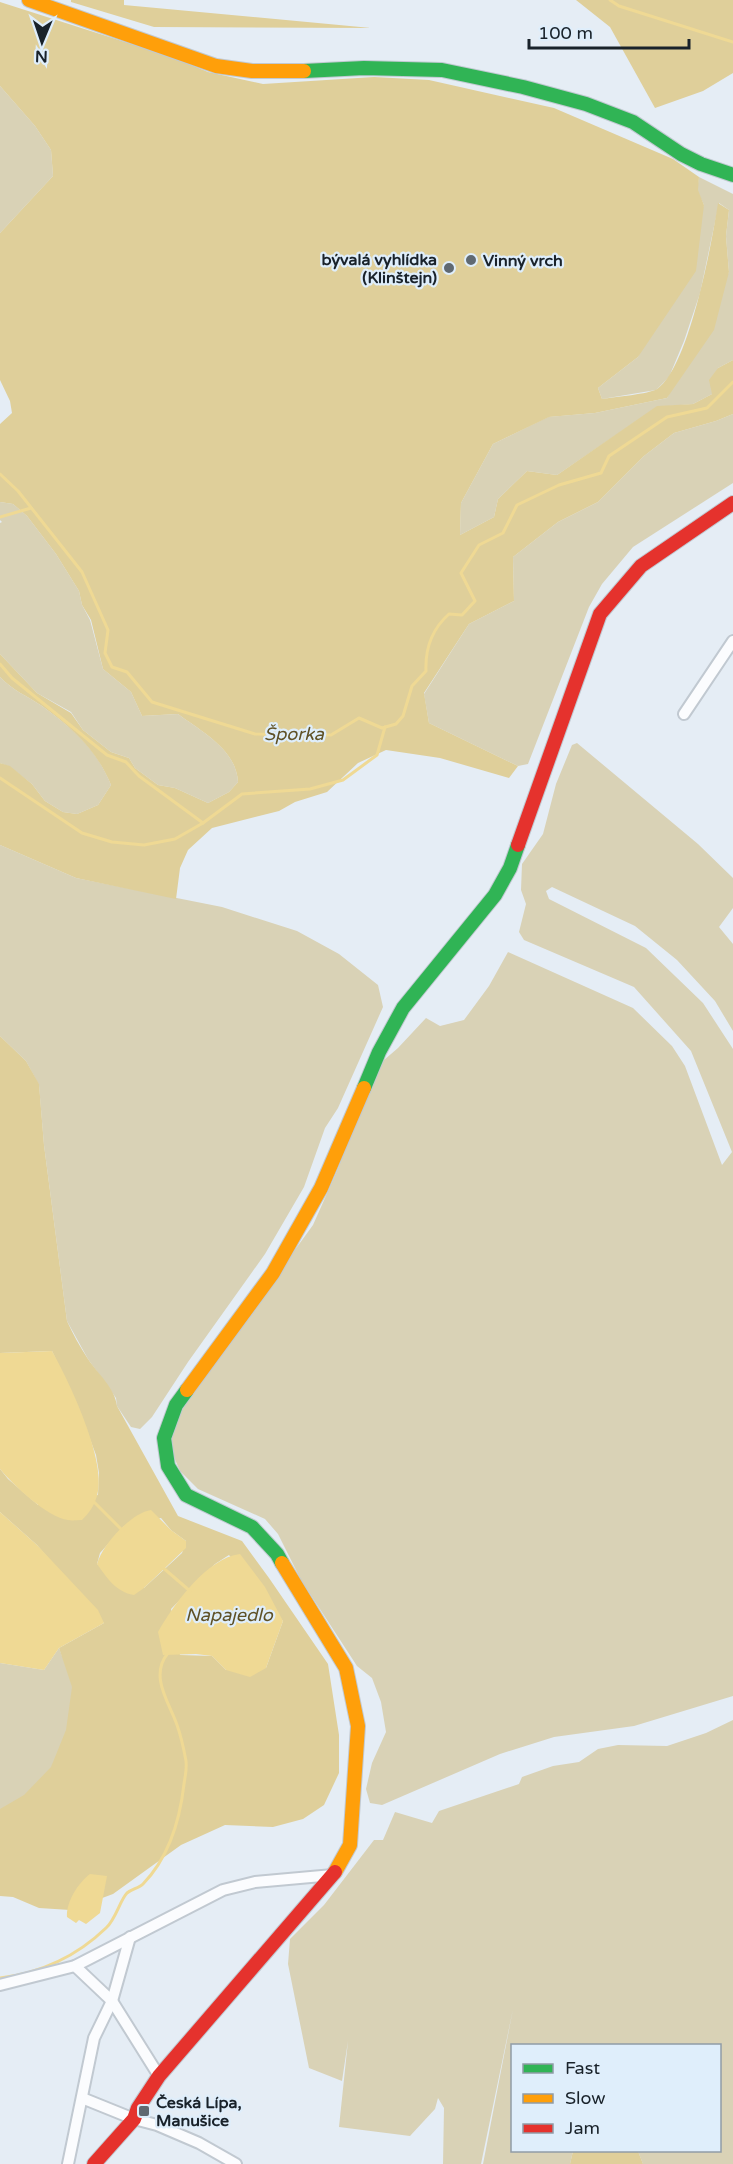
<svg xmlns="http://www.w3.org/2000/svg" width="733" height="2164" viewBox="0 0 733 2164" font-family="'Varela Round',sans-serif">
  <style>
    .green { fill: #d9d2b6 }
    .forest { fill: #dfcf9a; fill-rule: evenodd }
    .water { fill: #efd994 }
    .lines { fill: none; stroke-linecap: round; stroke-linejoin: round }
    .stream { stroke: #efd994; stroke-width: 3 }
    .street-casing { stroke: #c1c9d1; stroke-width: 14 }
    .fast-casing { stroke: #c1c9d1; stroke-width: 16 }
    .slow-casing { stroke: #c1c9d1; stroke-width: 16 }
    .jam-casing { stroke: #c1c9d1; stroke-width: 16 }
    .street { stroke: #fbfcfe; stroke-width: 10 }
    .fast { stroke: #30b455; stroke-width: 14 }
    .slow { stroke: #ff9f0a; stroke-width: 14 }
    .jam { stroke: #e5322d; stroke-width: 14 }
    .poi-dot { fill: #606971; stroke: #dfeefb; stroke-width: 2 }
    .labels { text-anchor: middle; stroke-width: 4.5; stroke-linejoin: round; paint-order: stroke }
    .poi-label { font-size: 16px; font-weight: bold; fill: #19222a; stroke: #dfeefb; text-anchor: start }
    .water-label { font-size: 18px; font-style: italic; fill: #5f5126; stroke: #dfeefb }
  </style>
  <rect width="100%" height="100%" fill="#e5edf5"/>
  <!-- green -->
  <g class="green">
    <path d="M0,86L35,126L51,150L53,176L0,233Z"/>
    <path d="M699,177L733,194V360L718,368L712,394L693,404L657,407L557,475L527,471L498,499L494,517L460,535L461,503L493,444L548,417L595,413L667,398L729,272L726,236L729,210L719,203L700,293L684,341L669,377L656,390L602,399L598,388L638,357L704,205L697,190Z"/>
    <path d="M733,414V483L633,547L602,584L589,607L528,764L518,766L429,723L424,694L469,624L514,601L513,557L558,522L598,502L644,456L674,433L716,421Z"/>
    <path d="M0,502L13,504L27,516L56,554L79,591L82,605L90,620L103,669L131,692L142,716L178,714C202,732 236,749 238,782L229,792L208,803L175,788L158,785L135,768L129,758L111,752L83,730L71,712L37,693L0,654V523L2,522L0,520Z"/>
    <path d="M0,677C12,690 27,696 42,706C73,729 96,748 111,785L98,805L77,814L63,812L45,801L32,784L10,767L0,763Z"/>
    <path d="M577,743L698,844L733,878V908L719,927L733,944V1031L715,1001L677,960L635,926L552,887L546,891L549,899L646,948L703,1003L733,1049V1696L634,1726L554,1737L500,1754L382,1805L370,1803L366,1789L372,1763L386,1732L381,1702L372,1678L357,1666L301,1580L278,1534L265,1519L198,1489L180,1471L171,1450V1434L181,1407L313,1225L337,1171L366,1097L384,1060L398,1048L426,1018L440,1026L464,1020L489,986L508,952L633,1008L672,1046L685,1066L722,1165L732,1152L691,1051L634,987L524,940L519,932L526,904L521,890L522,864L543,834L556,784L572,745Z"/>
    <path d="M0,845L76,878L222,907L297,931L339,954L378,985L383,1007L338,1108L325,1128L304,1187L265,1254L188,1362L152,1417L140,1429L131,1427L117,1406L116,1398L88,1359L67,1321L44,1145L39,1085L26,1061L0,1036Z"/>
    <path d="M59,1648L62,1656L153,1661L0,1859V1663L44,1670Z"/>
    <path d="M733,1720V2164H643L638,2151L720,2150V2046H512V2150L573,2151L570,2164H483L513,2009L481,2164H443L444,2108L438,2098L435,2109L410,2136L339,2127L348,2041L342,2081L309,2068L288,1964L290,1939L324,1905L374,1840H383L395,1812L432,1823L439,1811L519,1784L522,1777L553,1766L579,1762L598,1749L618,1745L667,1746L706,1733Z"/>
  </g>
  <!-- forest -->
  <g class="forest">
    <path d="M71,0H124V5L371,28L154,27L71,2Z"/>
    <path d="M576,0H733V73L703,91L655,108L610,27Z"/>
    <path d="M0,2L172,57L208,72L263,84L374,77L429,80L554,108L673,159L699,177L698,190L704,205L696,271L638,357L598,388L602,399C614,397 649,394 657,389C689,368 712,242 718,203L729,210L726,236L729,272L714,330L667,398L595,413L549,417L493,444L461,503L460,535L494,517L498,499L527,471L557,475L657,406L693,404L712,394L709,380L718,368L733,360V414L716,421L674,433L644,456L598,502L558,522L513,557L514,601L469,624L424,693L429,723L518,766L509,778L440,758L386,750L358,763L327,792L295,802L279,811L212,828L188,850L180,868L176,899L76,878L0,845V763L10,766L32,784L45,801L63,812L77,814L98,805L111,785C96,749 73,729 42,706C27,696 12,690 0,677V654L37,693L71,713L83,730L111,752L129,758L135,768L158,785L175,788L208,803L229,792L238,782C236,749 202,732 178,714L142,716L131,692L103,669L91,620L82,605L79,591L56,554L27,516L13,504L0,502V424L12,413L10,401L0,380V233L53,176L51,150L35,126L0,86Z"/>
    <path d="M0,1036L26,1061L39,1084L44,1145L67,1321C73,1334 80,1347 88,1359C98,1374 115,1388 117,1406L178,1516L242,1541L269,1578L328,1664L339,1735V1773L324,1805L303,1819L273,1827L225,1825L181,1845L113,1894L70,1910L39,1908L13,1897L0,1896V1809L24,1795L51,1767L66,1730L72,1687L59,1648L104,1623L37,1545L0,1512V1469L8,1479L38,1505L98,1495L99,1473L96,1455L76,1402L52,1351L0,1353ZM161,1518L171,1530L186,1541L182,1553L144,1588L97,1564L100,1553L124,1526ZM229,1555L283,1621L266,1668L226,1670L212,1656L180,1655L171,1609L215,1564Z"/>
    <path d="M573,2151H638L643,2164H570Z"/>
  </g>
  <!-- water -->
  <g class="water">
    <path d="M52,1351C69,1381 108,1463 97,1496C94,1506 89,1513 82,1520C78,1520 72,1521 68,1520C48,1518 12,1484 0,1469V1353Z"/>
    <path d="M151,1510L171,1530L186,1541V1548L144,1588L134,1595C116,1592 107,1578 97,1564C102,1545 131,1513 151,1510Z"/>
    <path d="M0,1512L37,1545L98,1610L104,1623L59,1648L44,1670L0,1663Z"/>
    <path d="M240,1554L265,1587L283,1621L266,1668L250,1677L226,1670L212,1656L196,1654L163,1655L158,1632C174,1604 207,1558 240,1554Z"/>
    <path d="M90,1874L107,1876L100,1913L86,1924L79,1920L76,1923L67,1917C66,1902 78,1883 90,1874Z"/>
  </g>
  <g class="lines">
    <!-- stream -->
    <g class="stream">
      <path d="M610,0L619,6L733,42"/>
      <path d="M0,474L18,491L82,572L108,630L105,653L112,667L127,672L152,702L255,734L331,735L359,718L382,728L396,724L403,716L412,686L426,671C425,647 432,629 449,614L462,615L475,601L461,573L479,545L503,533L517,505L559,485L601,473L609,456L667,417L707,408L733,382"/>
      <path d="M0,517L31,508"/>
      <path d="M0,664L12,678L107,755L126,762L139,776L203,823"/>
      <path d="M0,778L82,833L112,842L144,845L175,839L203,823L242,794L310,789L343,780L377,755L385,727"/>
      <path d="M92,1500L123,1531"/>
      <path d="M161,1566L190,1591"/>
      <path d="M0,1978C40,1973 77,1956 106,1928C116,1919 120,1900 127,1893C132,1889 139,1888 143,1884C169,1857 180,1820 184,1784C185,1777 187,1769 186,1761C184,1750 181,1736 177,1725C169,1702 149,1676 168,1653"/>
    </g>
    <!-- street casing -->
    <g class="street-casing">
      <g id="street">
        <path d="M684,714L733,641"/>
        <path d="M75,1966L112,2001L159,2076"/>
        <path d="M0,1985L75,1966L223,1890L255,1882L333,1875"/>
        <path d="M82,2098L134,2119L157,2125L199,2143L236,2164"/>
        <path d="M68,2164L94,2038L112,2001L130,1937"/>
      </g>
    </g>
    <!-- fast casing -->
    <g class="fast-casing">
      <g id="fast">
        <path d="M304,71L364,68L442,70L523,87L586,104L633,122L681,154L701,164L733,175"/>
        <path d="M364,1088L379,1052L403,1008L495,895L510,868L518,845"/>
        <path d="M187,1390L176,1405L164,1438L168,1466L186,1495L252,1527L277,1554L282,1563"/>
      </g>
    </g>
    <!-- slow casing -->
    <g class="slow-casing">
      <g id="slow">
        <path d="M29,0L216,66L252,71H304"/>
        <path d="M187,1390L273,1273L321,1188L364,1088"/>
        <path d="M282,1563L346,1668L358,1726L350,1845L335,1872"/>
      </g>
    </g>
    <!-- jam casing -->
    <g class="jam-casing">
      <g id="jam">
        <path d="M518,845L600,614L641,566L733,503"/>
        <path d="M94,2164L134,2119L138,2108L159,2076L335,1872"/>
      </g>
    </g>
    <!-- street -->
    <use href="#street" class="street"/>
    <!-- fast -->
    <use href="#fast" class="fast"/>
    <!-- slow -->
    <use href="#slow" class="slow"/>
    <!-- jam -->
    <use href="#jam" class="jam"/>
  </g>
  <!-- markers -->
  <g class="poi-dot">
    <circle cx="471" cy="260" r="6"/>
    <circle cx="449" cy="268" r="6"/>
    <rect x="138" y="2105" width="12" height="12" rx="3"/>
  </g>
  <g class="labels">
    <!-- poi labels -->
    <g class="poi-label">
      <text x="437" y="265" text-anchor="end">bývalá vyhlídka<tspan x="437" dy="18">(Klinštejn)</tspan></text>
      <text x="483" y="266">Vinný vrch</text>
      <text x="156" y="2108">Česká Lípa,<tspan x="156" dy="18">Manušice</tspan></text>
    </g>
    <!-- water labels -->
    <g class="water-label">
      <text x="294" y="740">Šporka</text>
      <text x="229" y="1621">Napajedlo</text>
    </g>
  </g>
  <!-- legend -->
  <rect x="511" y="2044" width="210" height="108" fill="#dfeefb" stroke="#909ca7" stroke-width="1.5"/>
  <rect x="523" y="2064" width="30" height="9" fill="#30b455" stroke="#909ca7" stroke-width="1.5"/>
  <text x="565" y="2074" font-size="18" fill="#19222a">Fast</text>
  <rect x="523" y="2094" width="30" height="9" fill="#ff9f0a" stroke="#909ca7" stroke-width="1.5"/>
  <text x="565" y="2104" font-size="18" fill="#19222a">Slow</text>
  <rect x="523" y="2124" width="30" height="9" fill="#e5322d" stroke="#909ca7" stroke-width="1.5"/>
  <text x="565" y="2134" font-size="18" fill="#19222a">Jam</text>
  <!-- north arrow -->
  <g transform="translate(42 42) rotate(182)" stroke="#dfeefb" stroke-width="4.5" paint-order="stroke">
  <path d="M0-4.5L10 22L0 15L-10 22Z" fill="#19222a"/>
  <text y="-9" font-size="16" font-weight="bold" text-anchor="middle" fill="#19222a">N</text>
  </g>
  <!-- scale -->
  <path d="M529 39v9h160v-9" fill="none" stroke="#19222a" stroke-width="3"/>
  <text x="538" y="39" font-size="18" fill="#19222a" stroke="#dfeefb" stroke-width="4.5" paint-order="stroke">100 m</text>
</svg>
